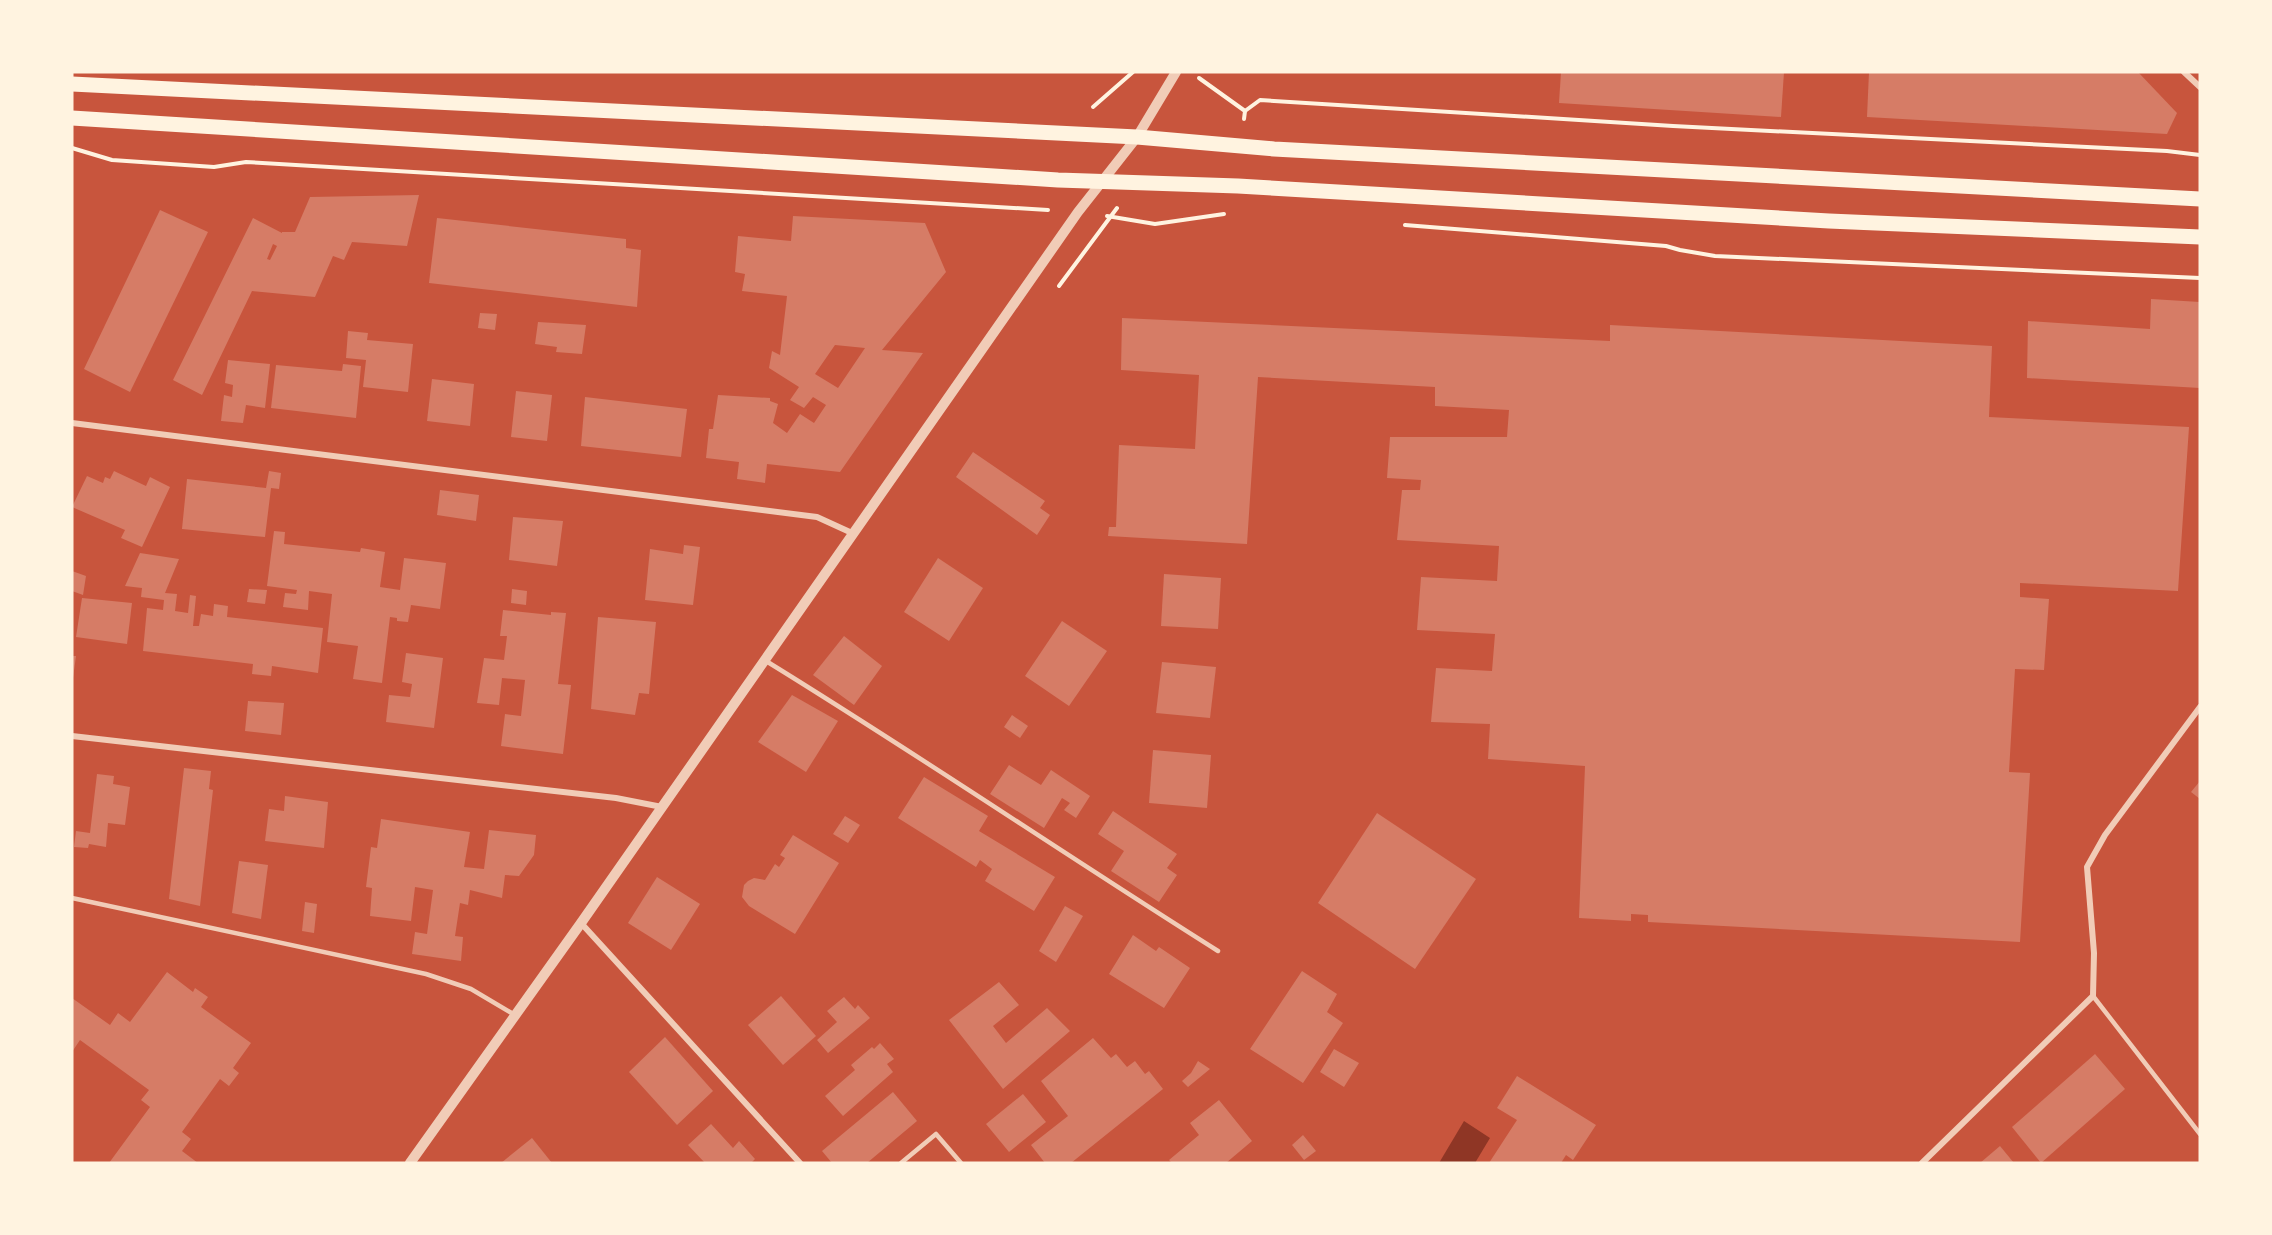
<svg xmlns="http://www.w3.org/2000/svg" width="2272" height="1235" viewBox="0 0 2272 1235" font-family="Arial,sans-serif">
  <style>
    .water { fill: #8f3625 }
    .building { fill: #d67c66; fill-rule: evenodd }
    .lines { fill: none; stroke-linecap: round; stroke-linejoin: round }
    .path { stroke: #fff3e0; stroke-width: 4 }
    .service { stroke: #f1ccb7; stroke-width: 4.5 }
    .minor { stroke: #f1ccb7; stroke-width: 6 }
    .tertiary { stroke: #f1ccb7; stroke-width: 10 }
    .primary { stroke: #fff3e0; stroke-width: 15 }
  </style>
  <rect width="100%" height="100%" fill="#c8553d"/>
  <!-- water -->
  <path class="water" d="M1464,1121L1490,1138L1475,1163H1439Z"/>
  <!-- building -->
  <g class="building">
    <path d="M1561,72H1784L1781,117L1559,103Z"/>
    <path d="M1869,72H2138L2177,113L2167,134L1867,117Z"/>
    <path d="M419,195L407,246L352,242L344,260L333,256L315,297L252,291L202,395L173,380L253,218L282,233V232H295L310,197ZM273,244L277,246L270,260L267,259Z"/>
    <path d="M160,210L208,232L130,392L84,369Z"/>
    <path d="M793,216L925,223L946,272L882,350L923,353L840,472L767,464L765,483L737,479L739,462L706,458L709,429H713L718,395L770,398V401L778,404L773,423L787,433L800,414L814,423L826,405L813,397L804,408L790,400L799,387L769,368L772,351L780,355L787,296L742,291L745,274L735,272L738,236L791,241ZM835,345L865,348L838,388L815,374Z"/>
    <path d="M437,218L626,239V248L641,250L637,307L429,283Z"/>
    <path d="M2151,299L2200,302V388L2027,378L2028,321L2150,329Z"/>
    <path d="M480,313L497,314L495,330L478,328Z"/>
    <path d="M1122,318L1610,341V325L1992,346L1989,417L2189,427L2178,591L2020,583V597L2049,599L2044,670L2015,669L2009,772L2030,773L2020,942L1648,922V915L1631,914V921L1579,918L1585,766L1488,759L1490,724L1431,722L1436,668L1492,671L1495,634L1417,630L1421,577L1497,581L1499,546L1397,540L1402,490H1420L1421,480L1387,478L1390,437H1507L1509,410L1435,406V387L1258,377L1247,544L1108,536L1109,527H1116L1119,445L1195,449L1199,375L1121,370Z"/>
    <path d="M538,322L586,325L582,354L556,352L557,347L535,344Z"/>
    <path d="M348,331L368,333L367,340L413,344L408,392L363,387L366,360L346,358Z"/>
    <path d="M228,360L270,364L265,408L246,405L243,423L221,421L224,395L232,397L233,385L225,383Z"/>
    <path d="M343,364L361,366L356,418L271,408L276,365L342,371Z"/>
    <path d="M432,379L474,384L470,426L427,421Z"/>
    <path d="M516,391L552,395L547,441L511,437Z"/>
    <path d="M585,397L687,409L681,457L581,446Z"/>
    <path d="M973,452L1045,501L1040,508L1050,515L1037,535L956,477Z"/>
    <path d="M114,471L146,486L150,477L170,487L142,547L121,538L125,530L72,507L87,476L103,483L105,477L110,479Z"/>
    <path d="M269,471L281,473L279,489L271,488L265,537L182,529L187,479L266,488Z"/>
    <path d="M440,490L479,495L476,521L437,515Z"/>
    <path d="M513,517L563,521L557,566L509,560Z"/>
    <path d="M274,531L285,532L284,544L360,552L361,548L385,552L380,587L400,590L404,558L446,563L440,609L411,605L408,622L397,621V618L390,617L382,683L353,679L358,646L327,642L332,594L309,591L308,610L283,607L285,593L296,594L297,590L267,586Z"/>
    <path d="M684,545L700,547L693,605L645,600L650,549L683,554Z"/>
    <path d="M140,553L179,559L165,593L177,594L175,611L188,613L190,595L196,596L193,626H199L201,614L213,616L214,604L228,606L227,617L323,628L318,673L272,666L271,676L252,674L253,664L143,651L147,608L163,610L164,600L141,597L142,588L125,586Z"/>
    <path d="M938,558L983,588L949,641L904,612Z"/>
    <path d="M72,571L86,576L83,595L72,591Z"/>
    <path d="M1164,574L1221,578L1218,629L1161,626Z"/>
    <path d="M249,589L267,590L265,604L247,602Z"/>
    <path d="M512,589L527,591L526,605L511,603Z"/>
    <path d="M82,598L132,603L127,644L76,637Z"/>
    <path d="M503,610L551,615V612L566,613L558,684L571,685L563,754L501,746L505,714L521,716L525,680L502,678L499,705L477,703L484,658L504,660L507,636H500Z"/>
    <path d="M598,617L656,622L649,694L639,693L635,715L591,709Z"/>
    <path d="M1062,621L1107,651L1069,706L1025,676Z"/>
    <path d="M844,636L882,666L854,705L813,675Z"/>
    <path d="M406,653L443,658L434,728L386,722L389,695L410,697L412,684L402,682Z"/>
    <path d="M72,656H76L73,678H72Z"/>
    <path d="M1162,662L1216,667L1210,718L1156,713Z"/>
    <path d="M792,695L838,721L806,772L758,742Z"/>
    <path d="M248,701L284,703L281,735L245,731Z"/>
    <path d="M1012,715L1028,726L1020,738L1004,727Z"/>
    <path d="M1153,750L1211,755L1207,808L1149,803Z"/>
    <path d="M1009,765L1041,785L1051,770L1090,796L1076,818L1064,810L1070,803L1062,798L1044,828L990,794Z"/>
    <path d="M184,768L211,771L209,789L213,790L200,906L169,899Z"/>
    <path d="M97,774L114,776L113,784L130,787L125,825L108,823L106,847L89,844L88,848L74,847L76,831L90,833Z"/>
    <path d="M924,777L988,816L979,831L1055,877L1034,911L985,881L992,869L980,860L976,867L898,818Z"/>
    <path d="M2200,781V799L2191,792Z"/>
    <path d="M285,796L328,802L324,848L265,841L269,809L284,811Z"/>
    <path d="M1113,811L1177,854L1167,868L1177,875L1159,902L1111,871L1124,851L1098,834Z"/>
    <path d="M1377,813L1476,879L1415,969L1318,903Z"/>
    <path d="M845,816L860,825L848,843L833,834Z"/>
    <path d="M381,819L470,832L464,867L484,869L489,830L536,835L534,855L519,876L505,875L502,898L470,890L468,905L460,903L455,936L463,937L461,961L412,954L415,932L427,934L433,890L415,887L411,921L370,916L372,888L366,887L371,847L377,848Z"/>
    <path d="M793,835L839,863L795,934L749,906L742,897L744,885L748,881L754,878L765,880L775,864L779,867L785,858L780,855Z"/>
    <path d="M239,861L268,865L261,919L232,913Z"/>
    <path d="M657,877L700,904L671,950L628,923Z"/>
    <path d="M305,902L317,904L314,933L302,931Z"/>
    <path d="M1065,906L1083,916L1056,962L1039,951Z"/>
    <path d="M1133,935L1156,951L1159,947L1190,968L1164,1008L1109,974Z"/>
    <path d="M1302,971L1337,994L1327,1012L1343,1023L1303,1083L1250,1049Z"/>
    <path d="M167,972L193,992L195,988L208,997L201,1007L251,1043L233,1068L239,1073L229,1086L220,1079L182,1132L191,1139L182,1151L198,1163H109L150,1107L141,1100L149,1090L80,1040L72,1052V998L110,1025L118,1013L130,1022Z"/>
    <path d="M999,982L1019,1005L993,1026L1006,1043L1047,1008L1070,1031L1003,1089L949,1020Z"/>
    <path d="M781,996L816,1036L783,1065L748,1025Z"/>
    <path d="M844,997L855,1009L858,1005L870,1018L828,1053L817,1040L837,1022L827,1011Z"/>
    <path d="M665,1037L713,1091L677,1125L629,1072Z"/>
    <path d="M1093,1038L1111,1058L1116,1054L1127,1067L1135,1061L1145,1074L1149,1071L1163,1089L1071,1163H1045L1031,1145L1068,1116L1041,1081Z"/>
    <path d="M880,1043L894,1059L887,1064L893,1072L843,1116L825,1096L855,1070L851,1065L872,1047L874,1049Z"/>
    <path d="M1334,1049L1359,1063L1344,1087L1320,1072Z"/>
    <path d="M2095,1054L2125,1089L2041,1163L2012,1127Z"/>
    <path d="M1198,1061L1210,1069L1188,1087L1182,1081L1191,1073Z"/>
    <path d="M1517,1076L1596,1125L1573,1160L1566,1155L1561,1163H1489L1517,1120L1497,1108Z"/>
    <path d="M893,1092L917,1121L867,1163H832L822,1151Z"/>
    <path d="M1023,1094L1046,1122L1009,1152L986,1124Z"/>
    <path d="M1219,1100L1252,1141L1226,1163H1172L1169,1160L1199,1135L1190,1123Z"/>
    <path d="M711,1124L733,1148L739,1141L755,1159L752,1162L753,1163H705L688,1145Z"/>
    <path d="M1303,1135L1316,1151L1304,1160L1292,1145Z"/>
    <path d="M532,1138L552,1163H501Z"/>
    <path d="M2000,1146L2014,1163H1980Z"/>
  </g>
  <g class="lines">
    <!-- path -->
    <g class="path">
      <path d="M1199,78L1245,111L1244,119"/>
      <path d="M1093,107L1133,72"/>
      <path d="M1245,111L1260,100L1673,126L2167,151L2200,155"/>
      <path d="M72,148L112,160L214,167L246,162L1048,210"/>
      <path d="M1107,216L1155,224L1224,214"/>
      <path d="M1405,225L1666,246L1680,250L1715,256L2200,278"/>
      <path d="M1059,286L1117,208"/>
    </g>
    <!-- service -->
    <g class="service">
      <path d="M766,661C919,755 1067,856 1218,951"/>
      <path d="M72,898L426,974L471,989L515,1015"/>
      <path d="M2093,996L2200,1134"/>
      <path d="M901,1163L936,1134L961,1163"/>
    </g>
    <!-- minor -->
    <g class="minor">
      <path d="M2184,72L2200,87"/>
      <path d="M72,423L817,517L852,533"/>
      <path d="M72,736L616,798L662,807"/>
      <path d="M581,923L800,1163"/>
      <path d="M1922,1163L2093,996L2094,953L2087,867L2105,835L2200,707"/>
    </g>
    <!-- tertiary -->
    <path class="tertiary" d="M410,1163L581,923L1078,212L1137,137L1176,72"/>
    <!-- primary -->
    <g class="primary">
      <path d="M72,84L1137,137L1274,149L2200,199"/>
      <path d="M72,118L1058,180L1238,186L1829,221L2200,237"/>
    </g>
  </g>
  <!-- border -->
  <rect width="2272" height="1235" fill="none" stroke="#fff3e0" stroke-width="147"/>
</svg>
